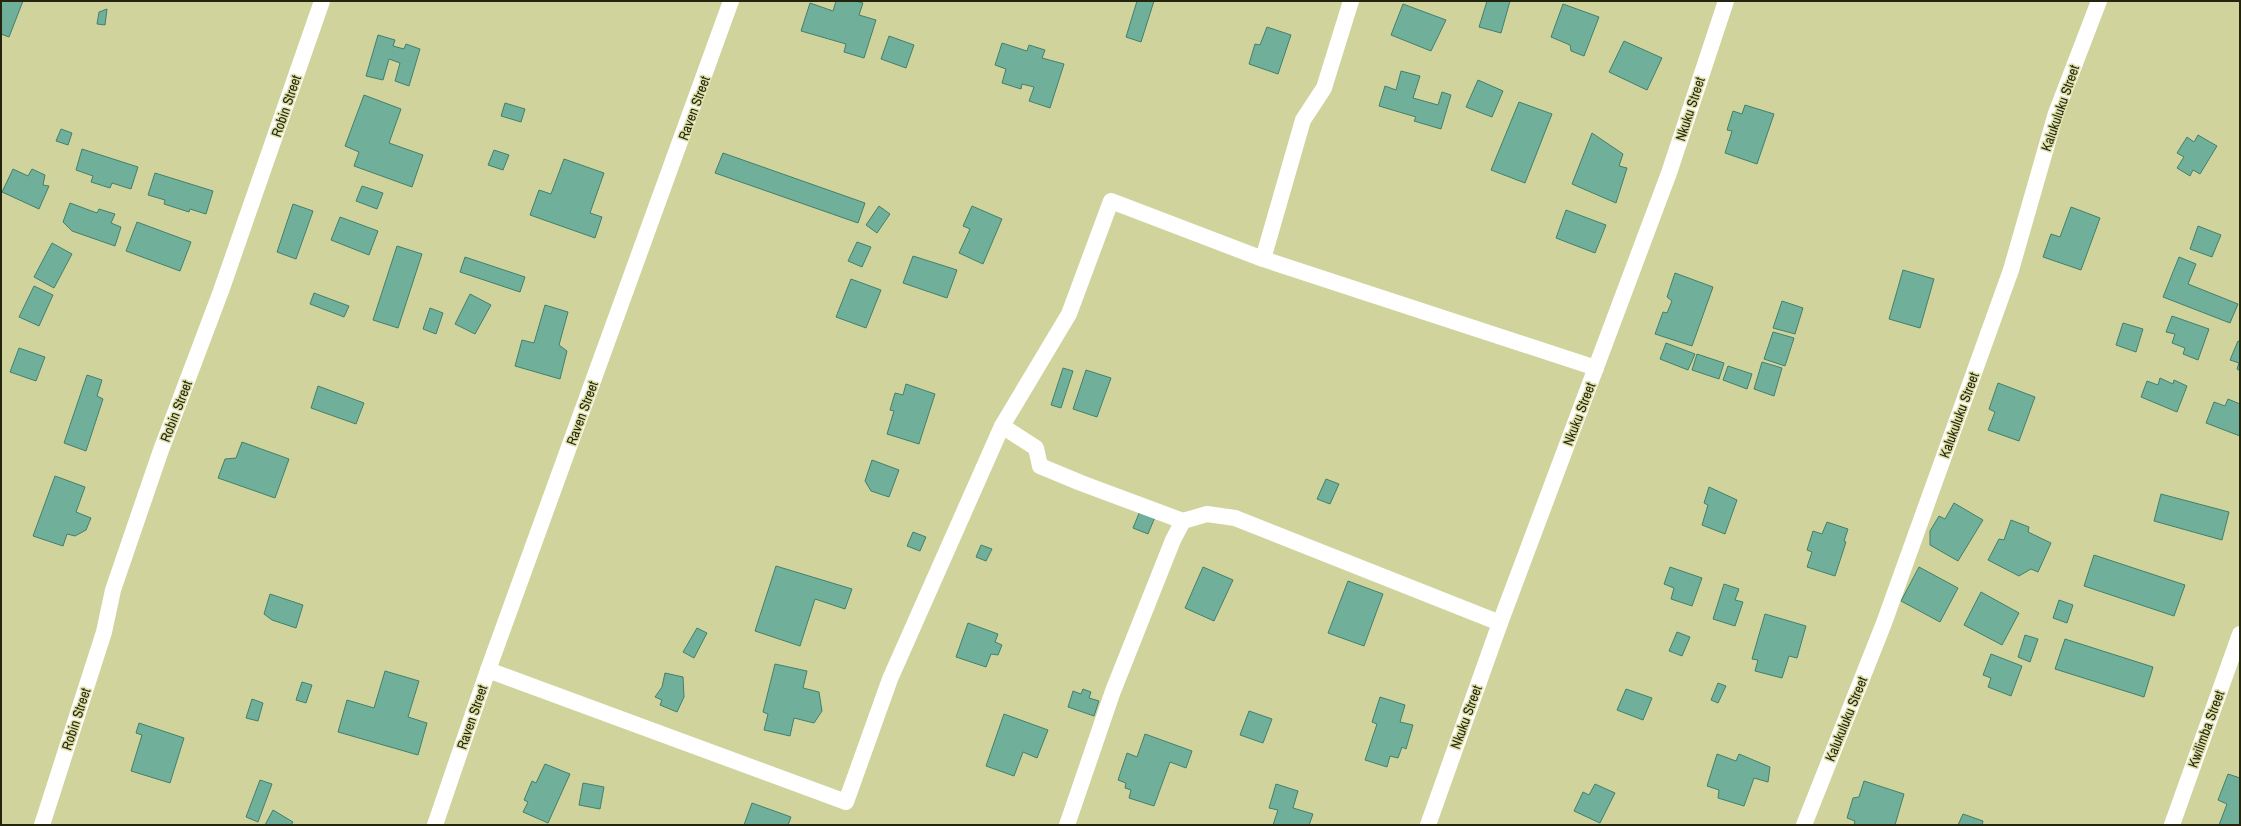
<svg xmlns="http://www.w3.org/2000/svg" width="2241" height="826" viewBox="0 0 2241 826" font-family="'Archivo Narrow',sans-serif">
  <style>
    .building { fill: #70af99; stroke: #42806c }
    .lines { fill: none; stroke-linecap: round; stroke-linejoin: round }
    .street { stroke: #fff; stroke-width: 16 }
    .labels { text-anchor: middle; stroke-width: 3; stroke-linejoin: round; paint-order: stroke }
    .street-label { font-size: 14px; fill: #24250f; stroke: #dee0a9 }
  </style>
  <rect width="100%" height="100%" fill="#d1d39c"/>
  <!-- building -->
  <g class="building">
    <path d="M1,1H23L9,37L1,34Z"/>
    <path d="M836,1H855L863,3L859,15L876,20L864,58L844,52L846,44L801,31L810,3L833,11Z"/>
    <path d="M1137,1H1154L1141,42L1126,37Z"/>
    <path d="M1487,1H1510L1501,33L1479,27Z"/>
    <path d="M1403,4L1446,20L1431,51L1391,35Z"/>
    <path d="M1563,4L1599,17L1584,56L1571,51L1570,45L1551,37Z"/>
    <path d="M107,9L105,25L97,24L99,12Z"/>
    <path d="M1267,27L1291,35L1278,74L1249,64L1255,44L1260,45Z"/>
    <path d="M378,35L395,40L393,46L404,49L406,44L420,49L409,86L395,81L400,63L389,59L383,80L366,76Z"/>
    <path d="M889,36L914,45L906,68L881,59Z"/>
    <path d="M1624,41L1662,58L1647,90L1609,72Z"/>
    <path d="M1002,43L1027,51L1029,45L1045,50L1042,58L1064,64L1050,108L1029,101L1034,87L1022,84L1021,89L1002,83L1006,69L995,65Z"/>
    <path d="M1401,71L1420,76L1413,98L1438,105L1442,92L1451,95L1441,129L1414,121L1416,117L1379,106L1385,86L1396,90Z"/>
    <path d="M1478,80L1503,91L1492,117L1466,107Z"/>
    <path d="M364,95L401,109L389,143L423,155L412,187L354,166L359,152L345,146Z"/>
    <path d="M1519,102L1552,114L1525,183L1491,170Z"/>
    <path d="M505,103L525,109L521,122L501,116Z"/>
    <path d="M1745,105L1774,114L1757,164L1725,153L1732,131L1727,130L1733,111L1742,114Z"/>
    <path d="M61,129L72,133L68,145L56,141Z"/>
    <path d="M1592,133L1623,154L1619,166L1627,168L1616,203L1572,184Z"/>
    <path d="M2198,135L2217,146L2200,174L2193,170L2190,176L2177,168L2184,157L2177,153L2187,137L2194,142Z"/>
    <path d="M82,149L138,167L131,189L112,183L110,188L91,182L93,176L76,170Z"/>
    <path d="M494,150L509,155L503,170L488,165Z"/>
    <path d="M723,153L865,203L858,223L715,173Z"/>
    <path d="M564,159L604,173L590,213L602,217L595,238L530,215L539,190L551,194Z"/>
    <path d="M13,169L28,176L32,169L45,175L43,185L49,186L39,209L2,192Z"/>
    <path d="M155,173L213,191L206,214L190,209L189,212L164,204L165,200L148,195Z"/>
    <path d="M362,186L383,193L377,209L356,201Z"/>
    <path d="M70,203L97,213L99,209L115,214L111,223L121,227L115,246L72,231L63,222Z"/>
    <path d="M293,204L313,211L296,259L277,252Z"/>
    <path d="M879,206L890,214L877,233L866,225Z"/>
    <path d="M972,206L1002,219L983,264L959,253L970,229L963,226Z"/>
    <path d="M2071,207L2100,218L2081,270L2043,257L2051,234L2060,237Z"/>
    <path d="M1566,210L1606,225L1595,253L1556,238Z"/>
    <path d="M340,217L378,231L369,255L331,240Z"/>
    <path d="M137,222L191,242L180,271L126,251Z"/>
    <path d="M2198,226L2221,235L2212,257L2190,249Z"/>
    <path d="M857,242L871,247L862,267L848,261Z"/>
    <path d="M52,243L72,254L54,288L34,277Z"/>
    <path d="M397,246L422,254L398,328L373,320Z"/>
    <path d="M913,256L957,270L947,298L903,283Z"/>
    <path d="M465,257L525,277L520,292L460,272Z"/>
    <path d="M2179,257L2196,264L2188,284L2238,304L2230,323L2163,297Z"/>
    <path d="M1903,270L1934,279L1920,328L1889,319Z"/>
    <path d="M1675,273L1713,287L1692,346L1655,334L1663,312L1667,313L1672,301L1667,297Z"/>
    <path d="M851,279L881,290L866,328L836,317Z"/>
    <path d="M34,286L53,295L39,326L19,317Z"/>
    <path d="M314,293L349,306L344,317L310,304Z"/>
    <path d="M470,294L491,305L475,334L455,324Z"/>
    <path d="M1782,301L1803,308L1795,334L1773,328Z"/>
    <path d="M545,305L568,312L559,345L567,351L560,379L515,366L522,340L534,343Z"/>
    <path d="M430,308L443,313L436,334L423,329Z"/>
    <path d="M2172,316L2209,329L2198,360L2183,354L2185,348L2172,343L2175,334L2166,332Z"/>
    <path d="M2123,323L2143,329L2136,352L2116,345Z"/>
    <path d="M1773,332L1794,338L1785,366L1764,359Z"/>
    <path d="M2238,341L2240,342V371L2237,369L2239,363L2230,360Z"/>
    <path d="M1666,343L1695,354L1688,370L1660,359Z"/>
    <path d="M19,348L45,357L36,381L10,372Z"/>
    <path d="M1697,354L1724,363L1719,379L1692,370Z"/>
    <path d="M1762,362L1782,368L1774,396L1754,389Z"/>
    <path d="M1728,366L1752,374L1747,389L1723,380Z"/>
    <path d="M1063,368L1073,371L1061,408L1051,405Z"/>
    <path d="M1086,370L1111,378L1097,417L1073,409Z"/>
    <path d="M87,375L102,380L97,396L103,399L86,451L64,443Z"/>
    <path d="M2160,378L2173,384L2174,380L2187,386L2177,412L2141,397L2147,381L2158,385Z"/>
    <path d="M1998,383L2035,397L2019,441L1988,430L1995,412L1989,409Z"/>
    <path d="M906,384L935,394L919,444L887,434L894,411L890,410L895,393L903,395Z"/>
    <path d="M318,386L364,403L356,424L311,408Z"/>
    <path d="M2228,399L2240,404V436L2206,423L2214,402L2225,406Z"/>
    <path d="M242,442L289,459L275,498L218,478L225,459L236,458Z"/>
    <path d="M872,460L899,470L889,497L871,491L865,481Z"/>
    <path d="M55,476L85,487L76,512L91,518L86,530L75,536L67,534L63,546L33,536Z"/>
    <path d="M1326,479L1339,484L1330,504L1317,499Z"/>
    <path d="M1709,487L1737,500L1725,534L1702,525L1708,505L1704,503Z"/>
    <path d="M2161,494L2229,512L2222,540L2154,521Z"/>
    <path d="M1954,503L1983,520L1958,561L1930,545V531L1939,516L1945,519Z"/>
    <path d="M1140,511L1155,517L1148,534L1133,528Z"/>
    <path d="M2011,520L2029,527L2028,532L2051,543L2038,572L2031,569L2019,576L1988,560L1999,539L2004,540Z"/>
    <path d="M1827,522L1848,529L1844,541L1846,542L1835,576L1807,567L1812,552L1807,550L1813,531L1822,534Z"/>
    <path d="M913,532L926,537L920,551L907,546Z"/>
    <path d="M981,545L992,549L986,561L976,557Z"/>
    <path d="M2094,555L2185,585L2174,616L2084,586Z"/>
    <path d="M776,566L852,589L845,609L815,599L800,646L755,631Z"/>
    <path d="M1203,567L1233,580L1214,621L1185,608Z"/>
    <path d="M1670,567L1702,578L1692,606L1671,599L1674,588L1664,584Z"/>
    <path d="M1919,567L1958,588L1940,622L1901,601Z"/>
    <path d="M1348,581L1383,594L1364,646L1328,633Z"/>
    <path d="M1724,584L1739,589L1735,600L1743,602L1735,626L1713,619Z"/>
    <path d="M1981,592L2019,613L2002,645L1964,625Z"/>
    <path d="M270,594L303,605L296,628L272,620L264,614Z"/>
    <path d="M2059,600L2073,605L2067,623L2053,618Z"/>
    <path d="M1765,614L1806,626L1797,658L1789,656L1782,678L1755,671L1758,660L1752,659Z"/>
    <path d="M968,623L998,634L995,642L1002,645L998,655L991,654L986,667L956,657Z"/>
    <path d="M697,628L707,633L694,658L683,652Z"/>
    <path d="M1677,632L1690,637L1682,656L1669,651Z"/>
    <path d="M2025,635L2038,639L2030,662L2018,657Z"/>
    <path d="M2065,639L2153,667L2144,697L2055,669Z"/>
    <path d="M1991,654L2022,666L2011,696L1988,687L1991,678L1983,675Z"/>
    <path d="M775,664L807,671L803,688L819,692L822,711L814,723L794,718L790,736L764,730L768,714L763,712Z"/>
    <path d="M385,671L419,681L408,717L427,723L418,755L338,732L347,700L374,708Z"/>
    <path d="M665,673L683,677L684,697L677,712L660,705L662,700L655,697L662,687Z"/>
    <path d="M302,682L312,685L306,703L296,700Z"/>
    <path d="M1718,683L1726,686L1718,703L1711,700Z"/>
    <path d="M1083,689L1091,692L1089,698L1099,701L1094,716L1068,707L1073,691L1081,694Z"/>
    <path d="M1626,689L1652,698L1643,720L1617,710Z"/>
    <path d="M1380,697L1405,705L1400,722L1413,725L1406,749L1402,747L1398,758L1390,756L1387,767L1365,760L1377,724L1372,722Z"/>
    <path d="M252,699L263,703L258,721L246,718Z"/>
    <path d="M1249,711L1272,719L1263,743L1240,735Z"/>
    <path d="M1004,714L1048,730L1037,758L1023,752L1014,776L986,766Z"/>
    <path d="M139,723L184,738L170,783L131,771L142,735L136,733Z"/>
    <path d="M1145,734L1192,751L1186,768L1170,762L1154,806L1129,798L1131,790L1125,788L1126,783L1118,780L1127,753L1137,757Z"/>
    <path d="M1717,754L1736,761L1739,754L1770,767L1768,782L1754,778L1744,806L1718,798L1719,790L1707,786Z"/>
    <path d="M545,764L570,774L548,823L523,812L528,802L524,800L532,781L536,783Z"/>
    <path d="M2228,774L2240,778V825H2219L2227,804L2218,800Z"/>
    <path d="M260,780L272,784L258,822L246,817Z"/>
    <path d="M1864,781L1904,794L1895,825H1854L1855,821L1847,818L1853,798L1859,797Z"/>
    <path d="M583,783L604,787L600,809L579,805Z"/>
    <path d="M1276,784L1298,791L1293,808L1313,814L1309,825H1273L1278,810L1269,808Z"/>
    <path d="M1595,784L1615,793L1600,823L1574,811L1583,792L1589,795Z"/>
    <path d="M752,803L791,817L788,825H744Z"/>
    <path d="M273,810L293,822L291,825H265Z"/>
    <path d="M1963,814L1983,821L1982,825H1958Z"/>
  </g>
  <g class="lines">
    <!-- street -->
    <g class="street">
      <path d="M1263,259L1303,120L1324,88L1351,1"/>
      <path d="M1002,426L1036,448L1040,466L1081,483L1183,521"/>
      <path d="M488,670L846,802L890,679L1002,426L1069,314L1111,201L1263,259L1596,368"/>
      <path d="M42,825L104,632L113,590L161,450L221,291L322,1"/>
      <path d="M435,825L488,670L731,1"/>
      <path d="M1067,825L1113,691L1173,540L1183,521L1207,514L1235,518L1500,623"/>
      <path d="M1428,825L1500,623L1669,173L1726,1"/>
      <path d="M1804,825L1884,623L2011,270L2056,113L2099,1"/>
      <path d="M2172,825L2240,634"/>
    </g>
  </g>
  <g class="labels">
    <!-- street labels -->
    <g class="street-label">
      <text transform="translate(286 106) rotate(-71)" y="5">Robin Street</text>
      <text transform="translate(694 108) rotate(-70)" y="5">Raven Street</text>
      <text transform="translate(2060 108) rotate(-71)" y="5">Kalukuluku Street</text>
      <text transform="translate(1690 109) rotate(-72)" y="5">Nkuku Street</text>
      <text transform="translate(176 411) rotate(-69)" y="5">Robin Street</text>
      <text transform="translate(582 413) rotate(-70)" y="5">Raven Street</text>
      <text transform="translate(1579 414) rotate(-69)" y="5">Nkuku Street</text>
      <text transform="translate(1959 415) rotate(-70)" y="5">Kalukuluku Street</text>
      <text transform="translate(472 717) rotate(-71)" y="5">Raven Street</text>
      <text transform="translate(1466 717) rotate(-70)" y="5">Nkuku Street</text>
      <text transform="translate(76 719) rotate(-72)" y="5">Robin Street</text>
      <text transform="translate(1846 719) rotate(-68)" y="5">Kalukuluku Street</text>
      <text transform="translate(2206 729) rotate(-70)" y="5">Kwilimba Street</text>
    </g>
  </g>
  <!-- border -->
  <rect width="2241" height="826" fill="none" stroke="#24250f" stroke-width="4"/>
</svg>
